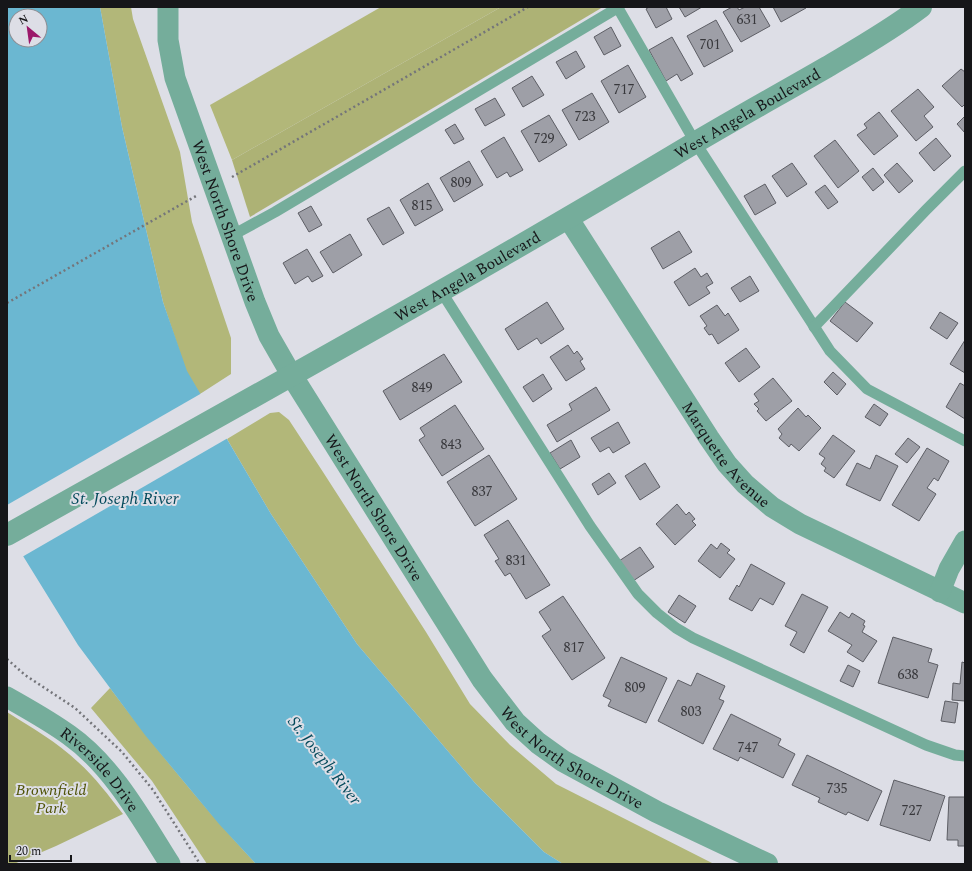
<svg xmlns="http://www.w3.org/2000/svg" width="972" height="871" viewBox="0 0 972 871" font-family="Spectral,serif">
  <style>
    .green { fill: #adb275 }
    .forest { fill: #b2b779 }
    .water { fill: #6bb7d1; fill-rule: evenodd }
    .pier { fill: #dddee6 }
    .building { fill: #9e9fa7; stroke: #5d5e65 }
    .lines { fill: none; stroke-linecap: round; stroke-linejoin: round }
    .path { stroke: #74757a; stroke-width: 2.5; stroke-dasharray: 2 3; stroke-linecap: butt }
    .service { stroke: #75ad9b; stroke-width: 11 }
    .minor { stroke: #75ad9b; stroke-width: 21 }
    .tertiary { stroke: #75ad9b; stroke-width: 22 }
    .labels { text-anchor: middle; stroke-width: 4; stroke-linejoin: round; paint-order: stroke }
    .number-label { font-size: 14px; fill: #38383c }
    .street-label { font-size: 16px; fill: #161619; stroke: #dddee6 }
    .park-label { font-size: 16px; font-style: italic; fill: #4f5206; stroke: #dddee6 }
    .water-label { font-size: 17px; font-style: italic; fill: #03495b; stroke: #dddee6 }
  </style>
  <rect width="100%" height="100%" fill="#dddee6"/>
  <!-- green -->
  <g class="green">
    <path d="M501,7H603L250,217L232,160Z"/>
    <path d="M7,712C32,728 57,742 78,762C95,777 109,796 123,814L56,846L14,864H7Z"/>
  </g>
  <!-- forest -->
  <g class="forest">
    <path d="M100,7H131L133,19L180,152L192,222L231,338V374L200,394L186,371L163,302L122,127Z"/>
    <path d="M381,7H501L232,160L210,105Z"/>
    <path d="M279,412L289,420L323,472L426,632L470,704L510,745L556,784L714,864H563L544,852L475,783L357,644L271,514L227,439L270,413Z"/>
    <path d="M110,688C156,749 204,808 256,864H207L152,781L91,708Z"/>
  </g>
  <!-- water -->
  <path class="water" d="M7,7H100L122,127L163,302L187,371L271,514L357,644L475,783L544,852L563,864H256L219,824L145,735L78,645L7,530ZM16,16H40V40H16Z"/>
  <!-- pier -->
  <path class="pier" d="M202,393L228,438L22,557L7,533V505Z"/>
  <!-- building -->
  <g class="building">
    <path d="M649,7H666L672,19L656,28L646,9Z"/>
    <path d="M679,7H702L685,17Z"/>
    <path d="M732,7H737L739,10L745,7H759L770,26L741,42L723,12Z"/>
    <path d="M773,7H805L806,8L781,22Z"/>
    <path d="M716,20L733,51L704,67L687,36Z"/>
    <path d="M611,27L621,46L604,55L594,37Z"/>
    <path d="M672,37L693,74L681,81L677,74L666,81L649,50Z"/>
    <path d="M576,51L585,67L566,79L556,62Z"/>
    <path d="M628,65L646,97L619,113L601,81Z"/>
    <path d="M961,69L965,72V104L962,107L942,86Z"/>
    <path d="M532,76L544,95L523,107L512,88Z"/>
    <path d="M918,89L934,107L924,116L933,127L916,141L891,111Z"/>
    <path d="M592,93L609,122L579,140L562,110Z"/>
    <path d="M495,98L505,115L485,126L475,109Z"/>
    <path d="M879,112L898,136L874,155L857,135L867,128L864,124Z"/>
    <path d="M549,115L567,145L539,162L521,131Z"/>
    <path d="M965,116V133L957,124Z"/>
    <path d="M455,124L464,139L454,144L445,130Z"/>
    <path d="M504,137L523,170L510,177L507,172L497,178L481,151Z"/>
    <path d="M936,138L951,156L934,171L919,153Z"/>
    <path d="M835,140L859,171L838,188L814,156Z"/>
    <path d="M469,161L483,185L454,202L440,178Z"/>
    <path d="M792,163L807,184L787,197L772,176Z"/>
    <path d="M897,163L913,181L899,193L884,175Z"/>
    <path d="M873,168L884,182L873,191L862,177Z"/>
    <path d="M428,183L443,210L415,226L400,200Z"/>
    <path d="M765,184L776,203L755,215L744,196Z"/>
    <path d="M825,185L838,202L828,209L815,192Z"/>
    <path d="M311,206L322,225L309,232L298,213Z"/>
    <path d="M389,207L404,233L383,245L367,219Z"/>
    <path d="M679,231L692,252L663,269L651,248Z"/>
    <path d="M350,234L362,255L333,273L320,252Z"/>
    <path d="M307,249L323,276L312,282L308,276L295,284L283,263Z"/>
    <path d="M695,268L701,277L707,273L713,283L706,287L710,293L689,306L674,282Z"/>
    <path d="M750,276L759,291L740,302L731,288Z"/>
    <path d="M547,302L564,329L541,344L537,338L518,350L505,329Z"/>
    <path d="M845,302L873,323L857,342L830,321Z"/>
    <path d="M717,305L725,316L728,313L739,330L718,344L712,334L709,335L704,328L707,326L700,316Z"/>
    <path d="M940,312L958,323L947,339L930,328Z"/>
    <path d="M965,340V373L950,364Z"/>
    <path d="M568,345L574,354L577,351L583,359L580,361L585,369L566,381L550,357Z"/>
    <path d="M746,348L760,367L739,382L725,363Z"/>
    <path d="M444,354L462,382L400,420L383,391Z"/>
    <path d="M833,372L846,384L837,395L824,382Z"/>
    <path d="M543,374L552,389L533,402L523,387Z"/>
    <path d="M773,378L792,401L766,421L757,411L759,409L754,404L759,401L754,394Z"/>
    <path d="M960,383L965,386V419L946,407Z"/>
    <path d="M596,387L610,410L557,442L547,425L572,410L569,404Z"/>
    <path d="M874,404L888,414L880,426L865,417Z"/>
    <path d="M455,405L484,449L442,476L419,440L425,436L420,428Z"/>
    <path d="M798,408L806,417L808,415L821,428L799,451L791,444L789,447L779,438L782,434L778,429Z"/>
    <path d="M618,422L630,443L613,453L609,447L600,452L591,438Z"/>
    <path d="M833,435L855,451L834,478L824,471L826,468L821,464L825,458L819,454Z"/>
    <path d="M908,438L920,447L907,463L895,454Z"/>
    <path d="M571,440L580,457L560,469L550,453Z"/>
    <path d="M927,448L949,461L938,481L934,478L927,488L936,494L919,521L892,505Z"/>
    <path d="M489,455L517,499L475,526L447,482Z"/>
    <path d="M876,455L898,466L880,501L846,485L857,463L870,469Z"/>
    <path d="M645,463L660,487L640,500L625,476Z"/>
    <path d="M609,473L616,483L598,495L592,484Z"/>
    <path d="M677,504L686,515L689,512L695,519L692,521L696,525L675,545L656,524Z"/>
    <path d="M508,520L550,585L526,599L510,573L505,576L495,561L499,559L484,535Z"/>
    <path d="M721,543L730,550L727,553L735,559L720,578L698,561L711,544L717,549Z"/>
    <path d="M640,547L654,567L633,581L619,561Z"/>
    <path d="M751,564L785,583L773,605L760,598L752,611L729,599L737,585L739,587Z"/>
    <path d="M802,594L828,607L804,653L790,645L797,632L785,626Z"/>
    <path d="M679,595L696,606L685,623L668,612Z"/>
    <path d="M563,596L605,658L572,680L542,636L551,630L539,612Z"/>
    <path d="M840,612L849,618L852,613L865,621L863,625L865,626L862,632L877,641L863,662L847,652L852,645L828,631Z"/>
    <path d="M893,637L932,649L928,662L938,665L928,698L878,683Z"/>
    <path d="M621,657L667,678L646,723L608,706L611,700L603,696Z"/>
    <path d="M962,662L965,663V701L952,700L953,683L960,684Z"/>
    <path d="M848,665L860,671L853,687L840,681Z"/>
    <path d="M697,673L725,686L719,699L724,701L703,744L658,721L678,680L691,686Z"/>
    <path d="M945,701L958,703L955,723L941,721Z"/>
    <path d="M731,714L781,739L778,745L795,754L783,778L740,757L738,761L713,749Z"/>
    <path d="M807,755L882,791L868,821L848,812L846,815L818,802L820,798L792,785Z"/>
    <path d="M894,780L945,796L930,841L880,825Z"/>
    <path d="M949,797H965V846H958V840H947Z"/>
  </g>
  <g class="lines">
    <!-- path -->
    <g class="path">
      <path d="M232,177L528,7"/>
      <path d="M7,303L196,196"/>
      <path d="M7,659L25,675L75,708L122,752L153,790L200,864"/>
    </g>
    <!-- service -->
    <g class="service">
      <path d="M618,8L695,142L830,351L867,389L965,441"/>
      <path d="M231,236L275,212L619,7"/>
      <path d="M441,291L590,526L638,594L657,613L676,628L693,638L926,745L955,755L965,756"/>
      <path d="M814,327L926,210L965,171"/>
    </g>
    <!-- minor -->
    <g class="minor">
      <path id="s1" d="M168,7V40L175,78L255,302L269,336L292,376"/>
      <path id="s2" d="M568,218L709,438L727,464L745,484L772,507L800,524L965,603"/>
      <path d="M940,592L949,569L965,541"/>
      <path id="s3" d="M7,697C28,709 50,721 69,735C113,766 142,820 170,864"/>
    </g>
    <!-- tertiary -->
    <g class="tertiary">
      <path id="s4" d="M292,376L482,679L515,722L538,743L563,761L657,812L767,864"/>
      <path id="s5" d="M7,535C229,410 452,288 671,157C722,126 775,97 827,67C859,48 891,30 921,7"/>
    </g>
  </g>
  <g class="labels">
    <!-- number labels -->
    <g class="number-label">
      <text x="747" y="24">631</text>
      <text x="710" y="49">701</text>
      <text x="624" y="94">717</text>
      <text x="585" y="121">723</text>
      <text x="544" y="143">729</text>
      <text x="461" y="187">809</text>
      <text x="422" y="210">815</text>
      <text x="422" y="392">849</text>
      <text x="451" y="449">843</text>
      <text x="482" y="496">837</text>
      <text x="516" y="565">831</text>
      <text x="574" y="652">817</text>
      <text x="908" y="679">638</text>
      <text x="635" y="692">809</text>
      <text x="691" y="716">803</text>
      <text x="748" y="752">747</text>
      <text x="837" y="793">735</text>
      <text x="912" y="815">727</text>
    </g>
    <!-- street labels -->
    <g class="street-label">
      <text dy="6" stroke="none"><textPath href="#s5" startOffset="852">West Angela Boulevard</textPath></text>
      <text dy="6" stroke="none"><textPath href="#s1" startOffset="223">West North Shore Drive</textPath></text>
      <text dy="6" stroke="none"><textPath href="#s5" startOffset="528">West Angela Boulevard</textPath></text>
      <text dy="6" stroke="none"><textPath href="#s2" startOffset="285">Marquette Avenue</textPath></text>
      <text dy="6" stroke="none"><textPath href="#s4" startOffset="155">West North Shore Drive</textPath></text>
      <text dy="6" stroke="none"><textPath href="#s4" startOffset="479">West North Shore Drive</textPath></text>
      <text dy="6" stroke="none"><textPath href="#s3" startOffset="119">Riverside Drive</textPath></text>
    </g>
    <!-- park labels -->
    <g class="park-label">
      <text x="51" y="795">Brownfield<tspan x="51" dy="18">Park</tspan></text>
    </g>
    <!-- water labels -->
    <g class="water-label">
      <text x="125" y="504">St. Joseph River</text>
      <text transform="translate(325 760) rotate(52)" y="6">St. Joseph River</text>
    </g>
  </g>
  <!-- border -->
  <rect width="972" height="871" fill="none" stroke="#161619" stroke-width="16"/>
  <!-- north arrow -->
  <g transform="translate(28 28) rotate(331)"><circle r="19" fill="#dddee6" stroke="#8d8e94"/>
  <path d="M0-3L7 15L0 10L-7 15Z" fill="#9c186a"/>
  <text y="-6" font-size="11" font-weight="bold" text-anchor="middle" fill="#161619">N</text>
  </g>
  <!-- scale -->
  <path d="M10 855v6h61v-6" fill="none" stroke="#161619" stroke-width="2"/>
  <text x="16" y="855" font-size="12" fill="#161619" stroke="#dddee6" stroke-width="3" paint-order="stroke">20 m</text>
</svg>
